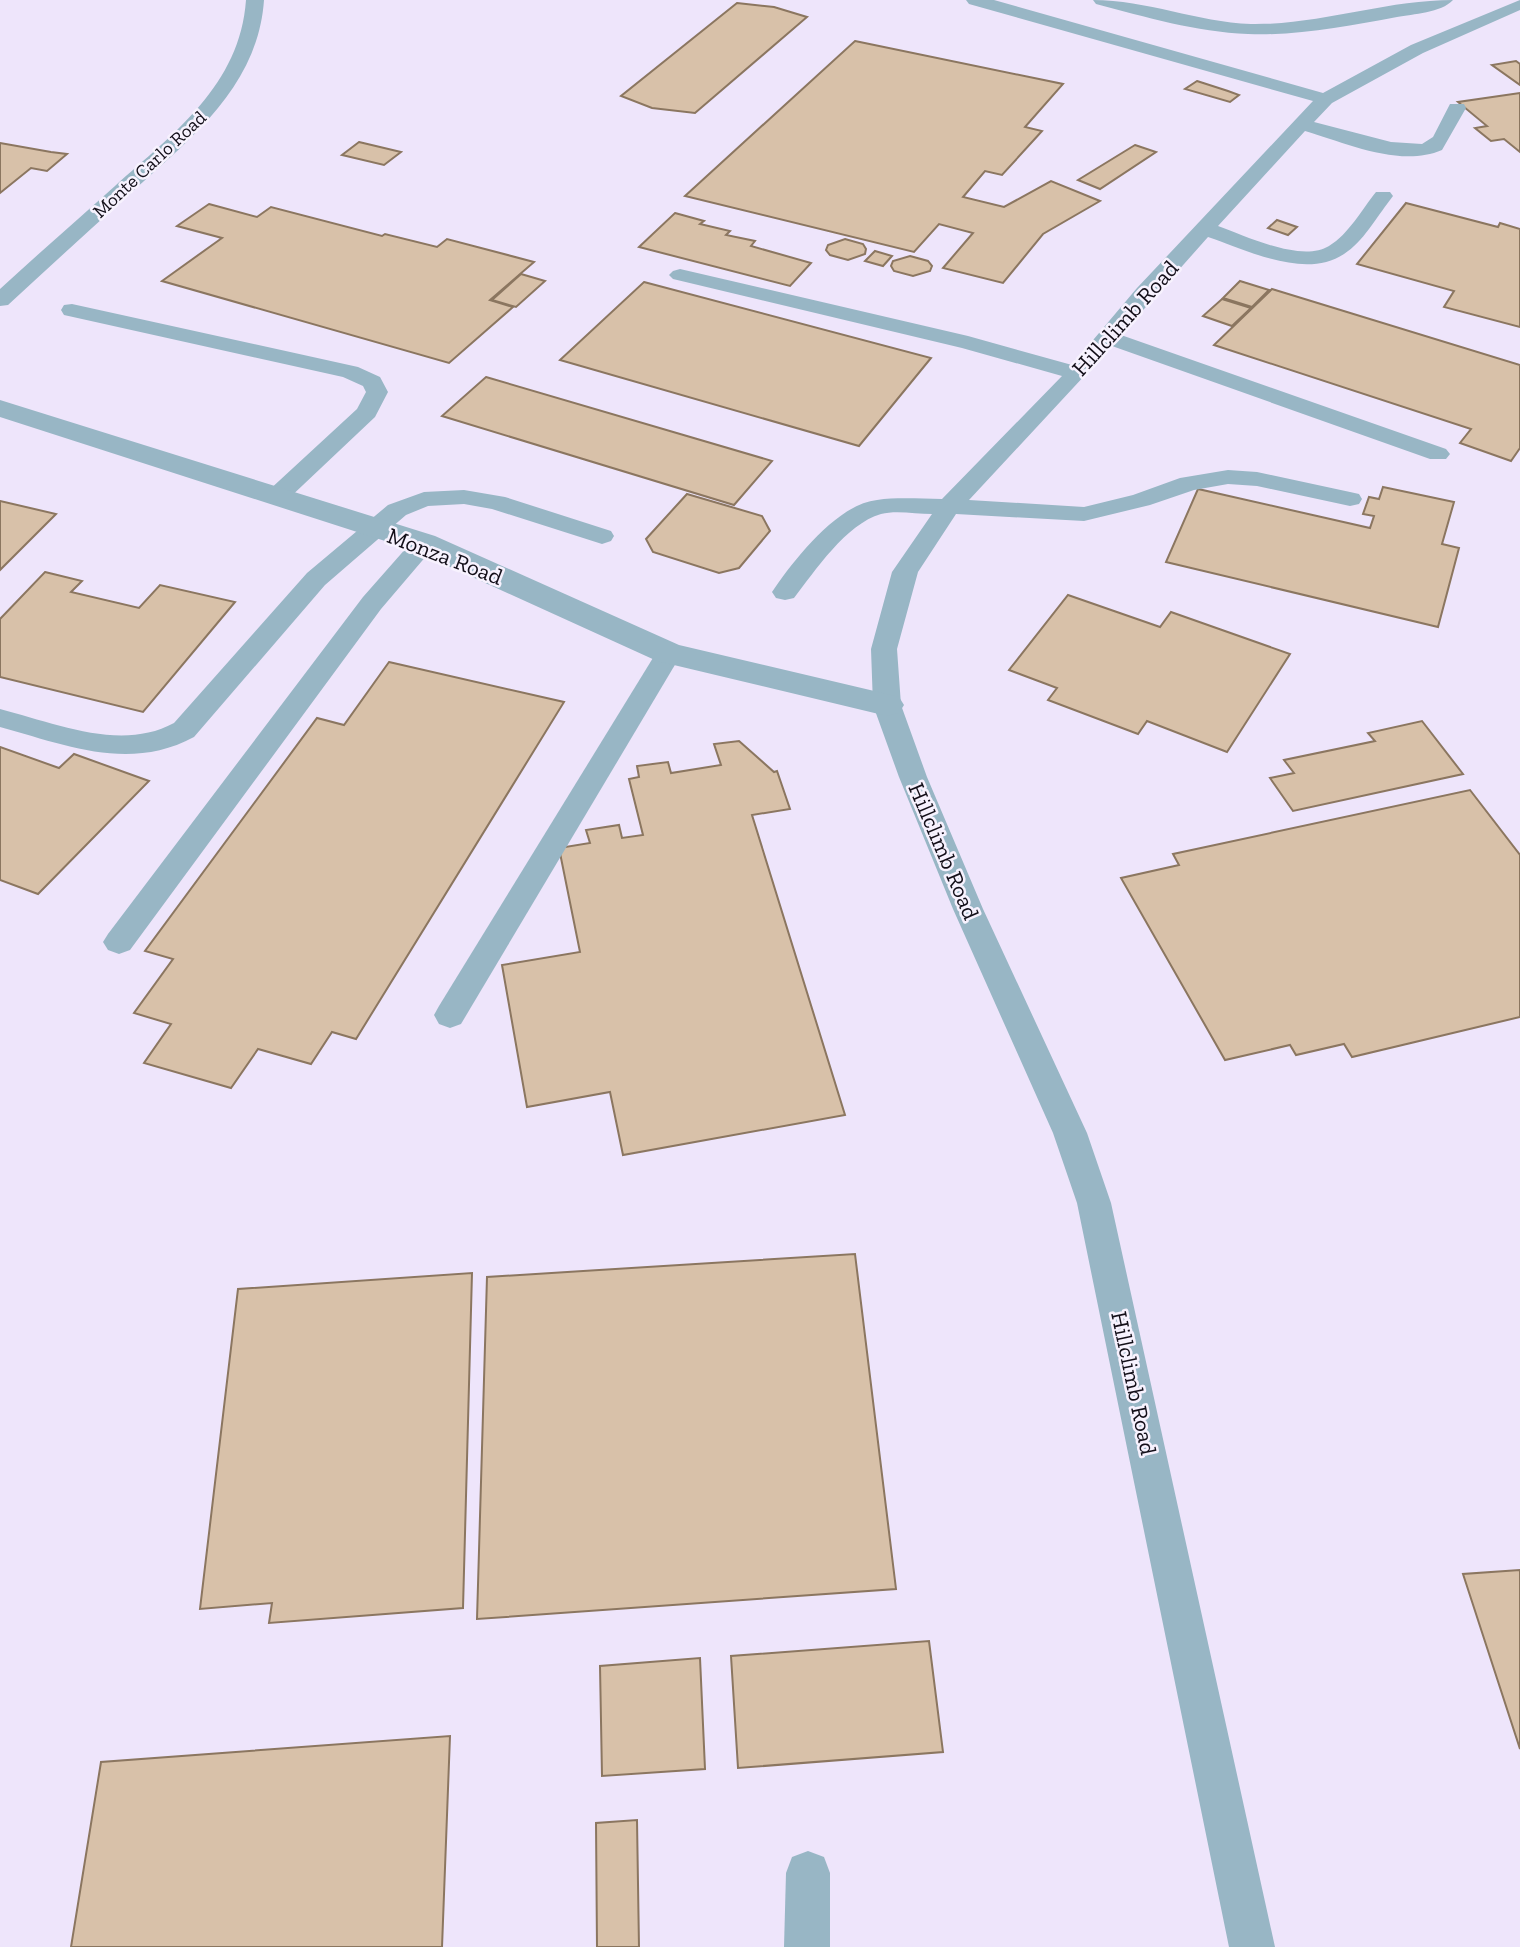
<svg xmlns="http://www.w3.org/2000/svg" width="1520" height="1947" viewBox="0 0 1520 1947" font-family="'Zilla Slab',serif">
  <style>
    .built { fill: #eee5fb }
    .building { fill: #d8c1a9; stroke: #8b7660; stroke-width: 2 }
    .lines { fill: none; stroke-linecap: round; stroke-linejoin: round }
    .lane { fill: #98b6c5; fill-rule: evenodd }
    .street { fill: #98b6c5; fill-rule: evenodd }
    .labels { text-anchor: middle; stroke-width: 5; stroke-linejoin: round; paint-order: stroke }
    .far-street-label { font-size: 19px; fill: #130f19; stroke: #f7f2fe }
    .street-label { font-size: 23px; fill: #130f19; stroke: #f7f2fe }
  </style>
  <rect width="100%" height="100%" fill="#f7f2fe"/>
  <!-- built -->
  <rect class="built" x="0" y="0" width="1520" height="1947"/>
  <!-- building -->
  <g class="building">
    <path d="M737,3L774,7L807,17L695,113L652,108L621,96Z"/>
    <path d="M855,41L1063,84L1025,127L1042,131L1002,175L985,171L963,197L1004,207L1051,181L1100,201L1043,234L1003,283L943,268L973,233L939,224L914,252L685,196Z"/>
    <path d="M1516,61L1520,64V85L1492,65Z"/>
    <path d="M1197,81L1228,91L1239,95L1230,102L1185,89Z"/>
    <path d="M1520,93V152L1504,139L1491,141L1475,128L1487,126L1458,102Z"/>
    <path d="M359,142L401,152L384,165L342,155Z"/>
    <path d="M0,143L51,152L67,154L47,171L31,168L0,193Z"/>
    <path d="M1135,145L1156,152L1100,189L1078,180Z"/>
    <path d="M1406,203L1498,227L1500,223L1520,229V327L1444,307L1454,291L1357,264Z"/>
    <path d="M209,204L257,217L271,207L382,236L385,234L437,247L447,239L534,262L490,300L513,307L449,363L162,281L222,238L177,226Z"/>
    <path d="M675,213L704,221L700,224L730,231L726,235L755,241L751,246L811,263L790,286L639,247Z"/>
    <path d="M1277,220L1297,227L1288,235L1268,228Z"/>
    <path d="M845,239L863,244L866,249L865,254L848,260L830,255L826,250L828,245Z"/>
    <path d="M875,251L892,256L883,266L865,261Z"/>
    <path d="M910,256L928,261L932,266L930,271L913,276L894,271L891,266L893,261Z"/>
    <path d="M521,274L545,281L516,307L492,300Z"/>
    <path d="M1240,281L1269,290L1252,307L1223,298Z"/>
    <path d="M644,282L931,358L859,446L560,360Z"/>
    <path d="M1272,289L1520,365V448L1511,461L1460,443L1471,429L1214,345Z"/>
    <path d="M1222,299L1251,308L1232,326L1203,316Z"/>
    <path d="M486,377L772,461L734,505L442,416Z"/>
    <path d="M1383,487L1454,502L1442,544L1459,548L1438,627L1166,562L1198,489L1370,528L1374,516L1363,514L1369,497L1379,499Z"/>
    <path d="M687,494L762,516L770,531L739,568L719,573L653,552L646,539Z"/>
    <path d="M0,501L56,514L0,570Z"/>
    <path d="M45,572L82,581L71,592L139,608L160,585L235,602L143,712L0,677V619Z"/>
    <path d="M1068,595L1160,627L1171,612L1290,654L1227,752L1147,721L1138,734L1048,700L1057,688L1009,670Z"/>
    <path d="M389,662L564,702L356,1039L332,1032L311,1064L258,1049L231,1088L144,1063L171,1024L134,1013L173,959L145,951L317,718L344,725Z"/>
    <path d="M1422,721L1463,774L1293,811L1270,778L1294,773L1284,760L1375,741L1368,733Z"/>
    <path d="M739,741L774,772L777,771L790,809L752,815L845,1115L623,1155L610,1092L527,1107L502,965L580,952L559,848L590,843L586,830L619,825L622,838L643,835L629,779L639,777L637,766L668,762L671,773L721,765L714,744Z"/>
    <path d="M0,747L59,768L74,754L149,781L38,894L0,880Z"/>
    <path d="M1470,790L1520,855V1017L1352,1057L1344,1044L1296,1055L1290,1045L1225,1060L1121,878L1179,865L1173,854Z"/>
    <path d="M855,1254L896,1589L477,1619L487,1277Z"/>
    <path d="M472,1273L463,1608L269,1623L272,1603L200,1609L238,1289Z"/>
    <path d="M1520,1570V1749L1463,1574Z"/>
    <path d="M929,1641L943,1752L738,1768L731,1656Z"/>
    <path d="M700,1658L705,1769L602,1776L600,1666Z"/>
    <path d="M450,1736L442,1947H71L101,1762Z"/>
    <path d="M637,1820L639,1947H597L596,1823Z"/>
  </g>
  <g class="lines">
    <!-- lane -->
    <g class="lane">
      <path d="M246,0H264C258,90 184,144 123,200C84,235 46,270 8,305L0,306V289C38,254 77,220 115,186C174,133 240,85 246,0Z"/>
      <path d="M966,0H994L1323,93L1411,45L1520,0V10L1423,53L1332,103L1314,122L1391,142L1422,144L1433,137L1450,104H1464L1466,108L1442,150C1400,168 1346,143 1305,131L1218,226C1246,236 1301,263 1329,246C1349,234 1362,209 1376,192H1390L1393,196L1390,200C1376,218 1363,242 1344,254C1305,280 1247,250 1208,237L1121,335L1446,449L1450,454L1446,459H1430L1112,346L969,500L1084,507L1133,495L1180,478L1228,470L1257,472L1350,492L1359,494L1362,499L1359,504L1350,506L1257,486L1228,484L1194,490L1150,505L1084,521L956,514L918,572L897,649L901,705L927,777L983,909L1087,1133L1111,1203L1275,1947H1229L1077,1203L1053,1133L953,909L899,777L873,705L871,649L892,572L932,514C916,514 896,510 881,514C846,524 815,571 794,598L785,600L776,598L772,592C793,561 837,504 877,500C898,497 921,499 942,499L1062,376L962,348L673,279L669,275L673,271L680,269L968,336L1072,365L1137,288L1313,101L969,4Z"/>
      <path d="M1093,0C1147,0 1197,22 1251,24C1320,25 1385,0 1453,0C1441,13 1413,14 1397,17C1348,26 1298,36 1248,34C1196,32 1146,17 1096,4Z"/>
      <path d="M72,304L358,367L380,377L388,392L375,417L285,502L276,504L267,502L264,497L267,492L357,409L366,392L363,386L343,377L64,315L61,310L64,305Z"/>
      <path d="M464,490L505,497L611,531L614,536L611,541L602,544L492,509L464,504L428,506L406,515L325,585L194,737C129,772 66,745 0,727V709C55,723 121,752 174,723L307,573L388,505L424,492Z"/>
      <path d="M424,535L433,538L437,543L433,548L381,609L130,950L119,954L108,950L103,942L108,934L363,597L415,538Z"/>
      <path d="M669,644L678,647L682,653L461,1024L450,1028L439,1024L434,1015L439,1006L656,653L660,647Z"/>
      <path d="M808,1851L824,1857L830,1873V1947H784L786,1873L792,1857Z"/>
    </g>
    <!-- street -->
    <path class="street" d="M0,400L435,536L679,645L887,694L899,697L904,705L899,713L887,716L657,661L413,550L0,417Z"/>
  </g>
  <g class="labels">
    <!-- far-street labels -->
    <g class="far-street-label">
      <text transform="translate(149 164) rotate(-43)" y="7">Monte Carlo Road</text>
    </g>
    <!-- street labels -->
    <g class="street-label">
      <text transform="translate(1125 318) rotate(-48)" y="8">Hillclimb Road</text>
      <text transform="translate(445 556) rotate(21)" y="8">Monza Road</text>
      <text transform="translate(944 851) rotate(67)" y="8">Hillclimb Road</text>
      <text transform="translate(1134 1383) rotate(78)" y="8">Hillclimb Road</text>
    </g>
  </g>
</svg>
